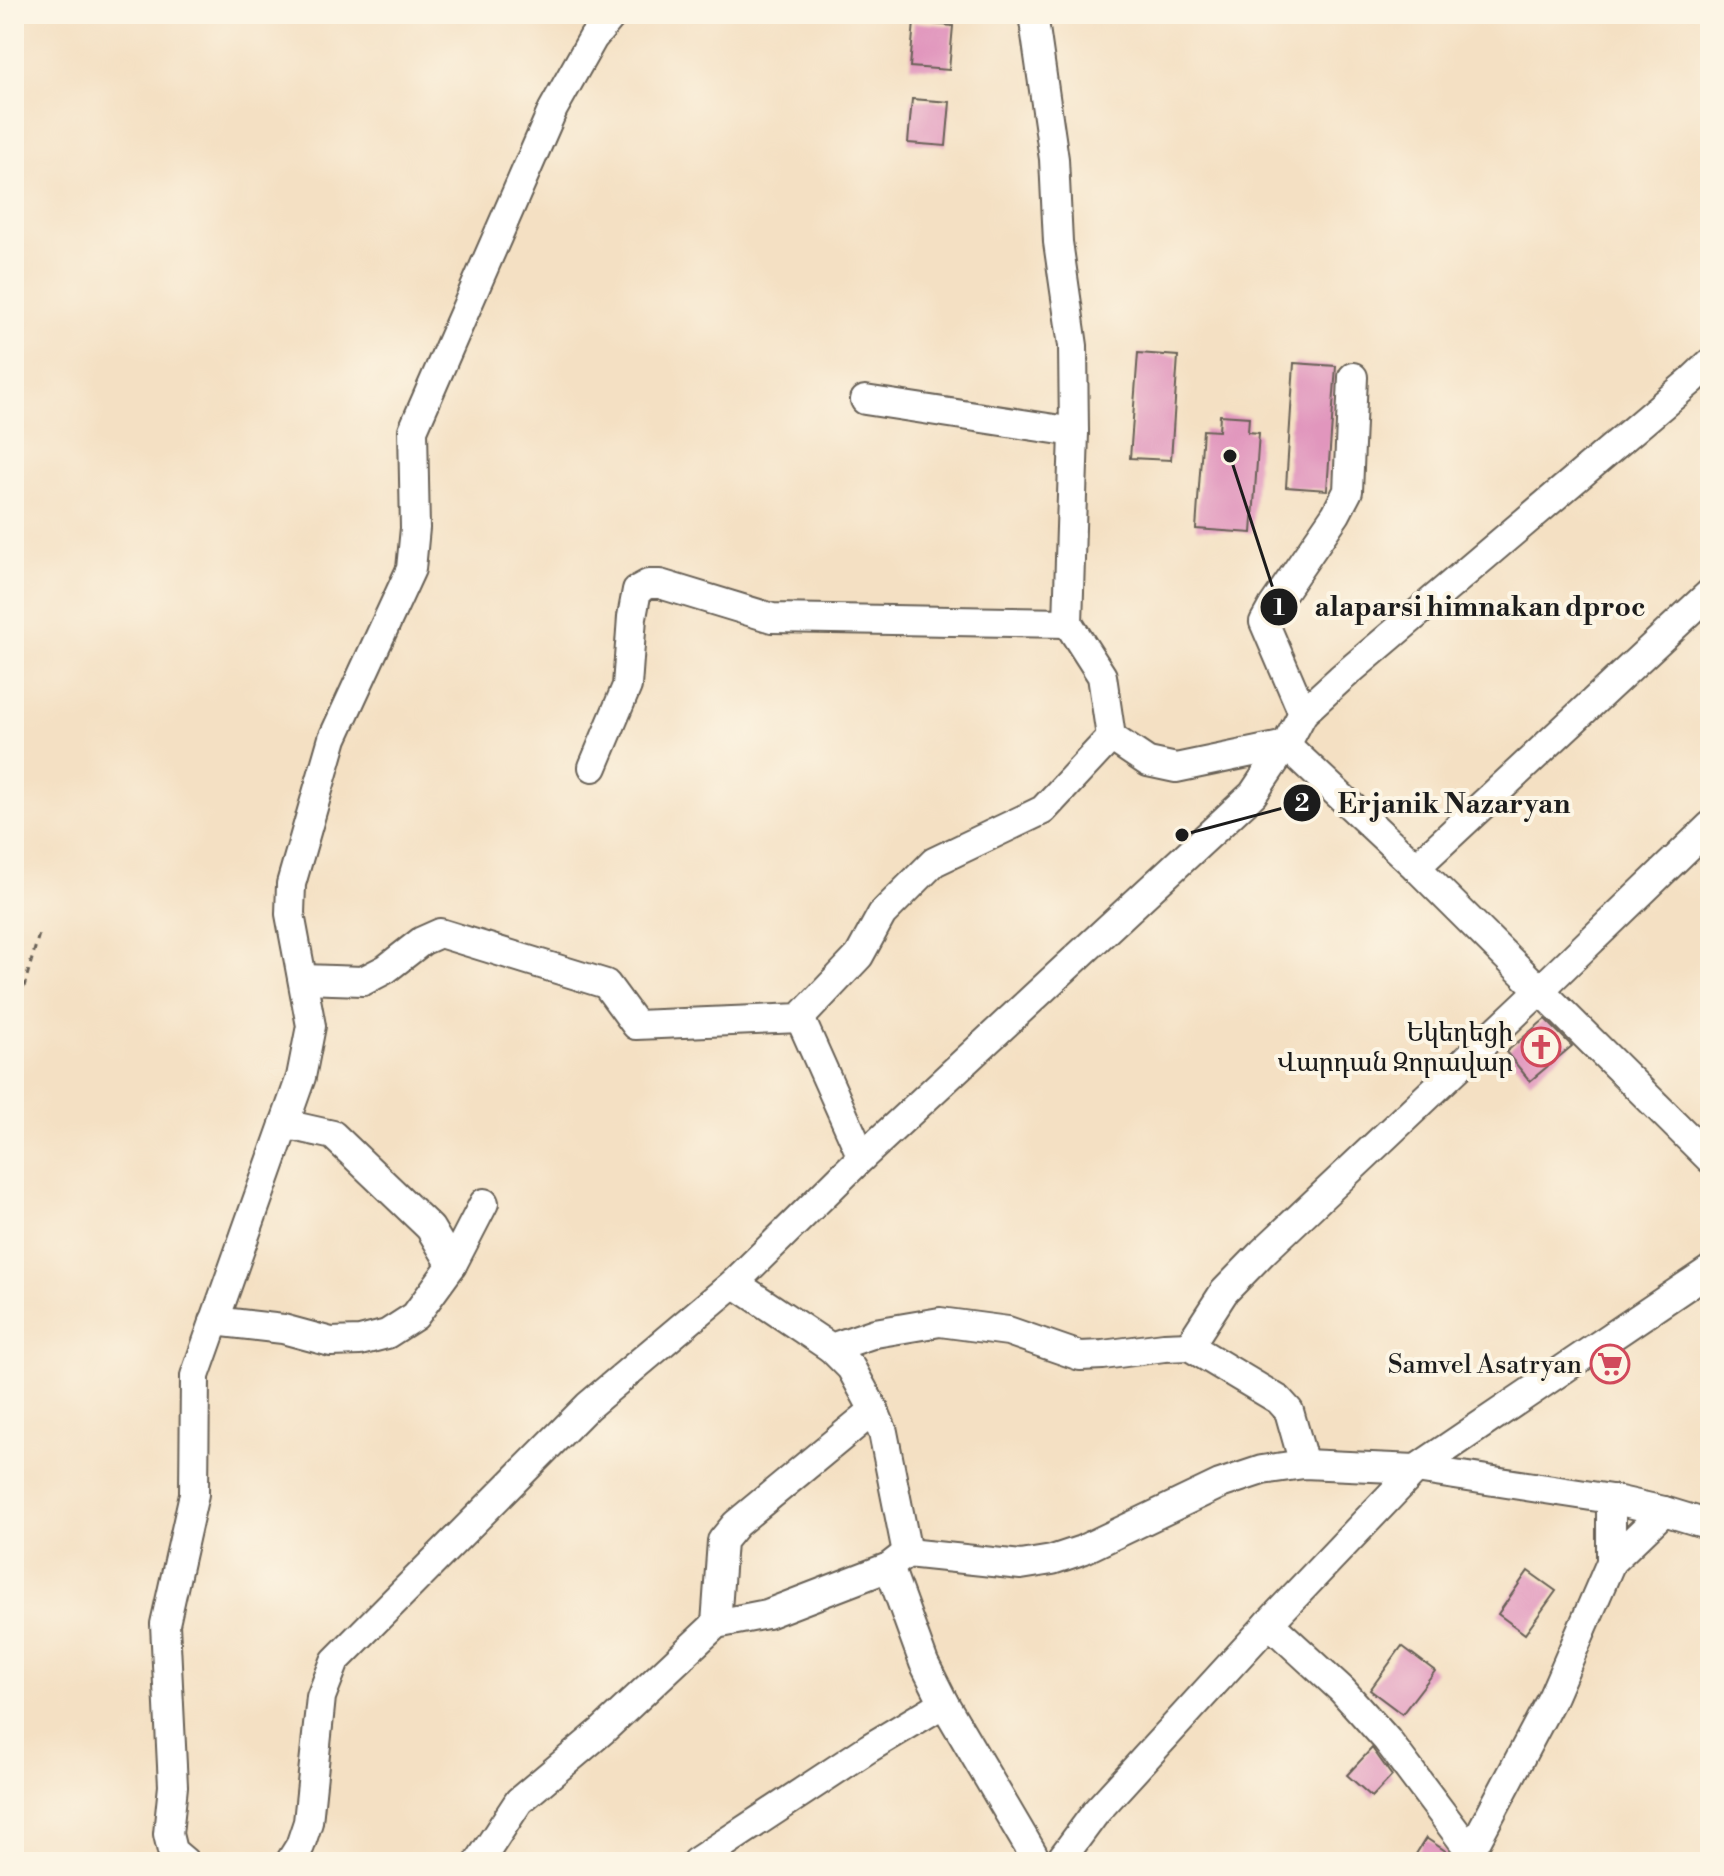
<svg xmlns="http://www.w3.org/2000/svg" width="1724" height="1876" viewBox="0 0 1724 1876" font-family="'Libre Bodoni','Noto Serif Armenian',serif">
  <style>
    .building { fill: #e196bd }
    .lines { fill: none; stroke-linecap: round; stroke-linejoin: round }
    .minor-casing { stroke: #686156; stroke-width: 32 }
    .path { stroke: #686156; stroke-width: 3; stroke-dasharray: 6 6; stroke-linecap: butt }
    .minor { stroke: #fff; stroke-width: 28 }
    .labels { text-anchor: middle; stroke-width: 8; stroke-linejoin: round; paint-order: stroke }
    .poi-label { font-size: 26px; fill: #1c1c1c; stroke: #fcf5e5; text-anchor: end }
    .leader { fill: none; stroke: #1c1c1c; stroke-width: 3 }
    .callout-dot { fill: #1c1c1c; stroke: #fcf5e5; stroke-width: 3 }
    .mark-label { font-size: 24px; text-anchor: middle; font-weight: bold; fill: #fff }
    .callout-label { font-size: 28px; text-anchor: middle; font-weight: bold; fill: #1c1c1c; stroke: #fcf5e5; stroke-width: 8; stroke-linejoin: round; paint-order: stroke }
  </style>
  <rect width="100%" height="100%" fill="#fcf5e5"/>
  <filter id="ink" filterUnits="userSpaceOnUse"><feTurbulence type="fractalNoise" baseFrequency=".0125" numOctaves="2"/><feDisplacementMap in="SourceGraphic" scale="16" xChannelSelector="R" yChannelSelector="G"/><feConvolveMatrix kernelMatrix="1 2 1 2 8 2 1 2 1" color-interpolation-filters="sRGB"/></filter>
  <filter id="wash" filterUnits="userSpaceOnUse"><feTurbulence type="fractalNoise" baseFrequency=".006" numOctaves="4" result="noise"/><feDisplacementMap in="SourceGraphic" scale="32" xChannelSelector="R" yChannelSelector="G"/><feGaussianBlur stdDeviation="1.8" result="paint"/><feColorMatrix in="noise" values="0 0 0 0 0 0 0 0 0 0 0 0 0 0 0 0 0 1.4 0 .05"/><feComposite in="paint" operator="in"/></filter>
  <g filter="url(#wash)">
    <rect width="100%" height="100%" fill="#f4e0c3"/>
    <g id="blocks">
      <!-- building -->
      <g class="building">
        <path d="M914,22L953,26L949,70L910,67Z"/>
        <path d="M912,99L950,102L946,146L908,143Z"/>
        <path d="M1138,353L1178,356L1171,460L1130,458Z"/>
        <path d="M1294,363L1336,366L1327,490L1286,487Z"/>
        <path d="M1220,415L1249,417L1248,432L1259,433L1252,533L1196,529L1203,430L1219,431Z"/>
        <path d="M1545,1019L1572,1046L1530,1081L1506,1052Z"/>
        <path d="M1528,1571L1556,1591L1525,1634L1498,1614Z"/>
        <path d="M1402,1646L1435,1671L1402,1714L1370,1690Z"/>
        <path d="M1372,1748L1392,1776L1372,1797L1347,1775Z"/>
        <path d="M1426,1838L1450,1854L1448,1862H1411Z"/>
      </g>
    </g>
  </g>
  <g filter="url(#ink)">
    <use href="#blocks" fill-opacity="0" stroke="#686156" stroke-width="2"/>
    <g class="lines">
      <!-- minor casing -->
      <g class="minor-casing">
        <g id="minor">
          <path d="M1033,14L1054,159L1058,242L1073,346L1074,432L1068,623L1102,676L1111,737L1148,762L1176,768L1286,745L1416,867L1710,1159"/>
          <path d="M865,400L1074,432"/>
          <path d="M1303,713L1264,622L1273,606L1336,514L1348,491L1353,377"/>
          <path d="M593,767L627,686L632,617L637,590L648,584H660L772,618L1068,623"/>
          <path d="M1416,867L1710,593"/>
          <path d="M303,979L363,981L386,969L422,941L440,933L606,984L636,1025L800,1018L859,956L882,914L934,862L1043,810L1111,737"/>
          <path d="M800,1018L862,1157"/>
          <path d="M284,1124L333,1135L430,1228L452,1265"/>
          <path d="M734,1283L831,1348L875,1333L940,1322L1008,1331L1080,1356L1103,1355L1164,1347L1189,1346L1279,1400L1289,1411L1304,1464"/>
          <path d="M214,1321L283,1329L331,1342L360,1341L387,1334L415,1316L452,1265L484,1203"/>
          <path d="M1189,1346L1224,1292L1263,1252L1541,989L1710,826"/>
          <path d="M831,1348L851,1368L874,1410L883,1432L907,1553"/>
          <path d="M1611,1562L1664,1511"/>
          <path d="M889,1567L924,1663L944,1703L1033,1854"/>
          <path d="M1269,1623L1342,1690L1387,1740L1471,1852"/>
          <path d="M716,1624L722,1541L736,1524L874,1410"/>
          <path d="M185,1862L172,1851L168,1834L173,1786L165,1624L194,1494L195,1376L301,1077L311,1026L290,914L291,884L333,738L411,569L415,528L413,430L553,109L593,38L613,14"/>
          <path d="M290,1862L300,1846L308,1822L321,1697L335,1661L588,1406L734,1283L862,1157L1253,794L1286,745L1303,713L1340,679L1692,380L1710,363"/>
          <path d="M479,1862L519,1801L602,1731L716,1624L767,1614L889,1567L907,1553L1021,1565L1052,1560L1082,1550L1220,1484L1262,1470L1304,1464L1416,1469L1611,1499L1664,1511L1710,1525"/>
          <path d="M696,1862L869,1748L944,1703"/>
          <path d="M1059,1862L1096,1812L1269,1623L1416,1469L1710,1270"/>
          <path d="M1465,1862L1553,1696L1611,1562V1499"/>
        </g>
      </g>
      <!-- path -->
      <path class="path" d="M14,1022L39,934"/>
      <!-- minor -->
      <use href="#minor" class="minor"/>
    </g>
  </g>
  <!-- icons -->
  <defs>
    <g id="church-ring" transform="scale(2)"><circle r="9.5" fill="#fcf5e5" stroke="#d1495b" stroke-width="1.5"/><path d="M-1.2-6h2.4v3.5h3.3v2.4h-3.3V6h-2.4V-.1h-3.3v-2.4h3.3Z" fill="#d1495b"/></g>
    <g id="supermarket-ring" transform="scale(2)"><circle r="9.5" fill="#fcf5e5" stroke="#d1495b" stroke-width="1.5"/><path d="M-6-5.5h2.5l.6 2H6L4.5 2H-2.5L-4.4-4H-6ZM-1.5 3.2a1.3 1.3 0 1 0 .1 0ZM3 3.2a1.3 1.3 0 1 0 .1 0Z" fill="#d1495b"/></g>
  </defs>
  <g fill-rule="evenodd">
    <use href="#church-ring" x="1541" y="1047"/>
    <use href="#supermarket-ring" x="1610" y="1364"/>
  </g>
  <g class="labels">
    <!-- poi labels -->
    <g class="poi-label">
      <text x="1513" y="1041">Եկեղեցի<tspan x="1513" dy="30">Վարդան Զորավար</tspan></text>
      <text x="1582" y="1373">Samvel Asatryan</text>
    </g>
  </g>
  <!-- callouts -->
  <path class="leader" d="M1230 456L1279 607M1182 835L1302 803"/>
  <g class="callout-dot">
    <circle cx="1230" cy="456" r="8"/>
    <circle cx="1182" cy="835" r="8"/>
    <circle cx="1279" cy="607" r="20"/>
    <circle cx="1302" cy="803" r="20"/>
  </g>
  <g class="mark-label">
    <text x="1279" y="615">1</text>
    <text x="1302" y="811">2</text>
  </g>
  <g class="callout-label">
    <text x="1480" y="616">alaparsi himnakan dproc</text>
    <text x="1454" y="813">Erjanik Nazaryan</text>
  </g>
  <!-- margin -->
  <rect width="1724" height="1876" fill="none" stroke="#fcf5e5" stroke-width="48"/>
</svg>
